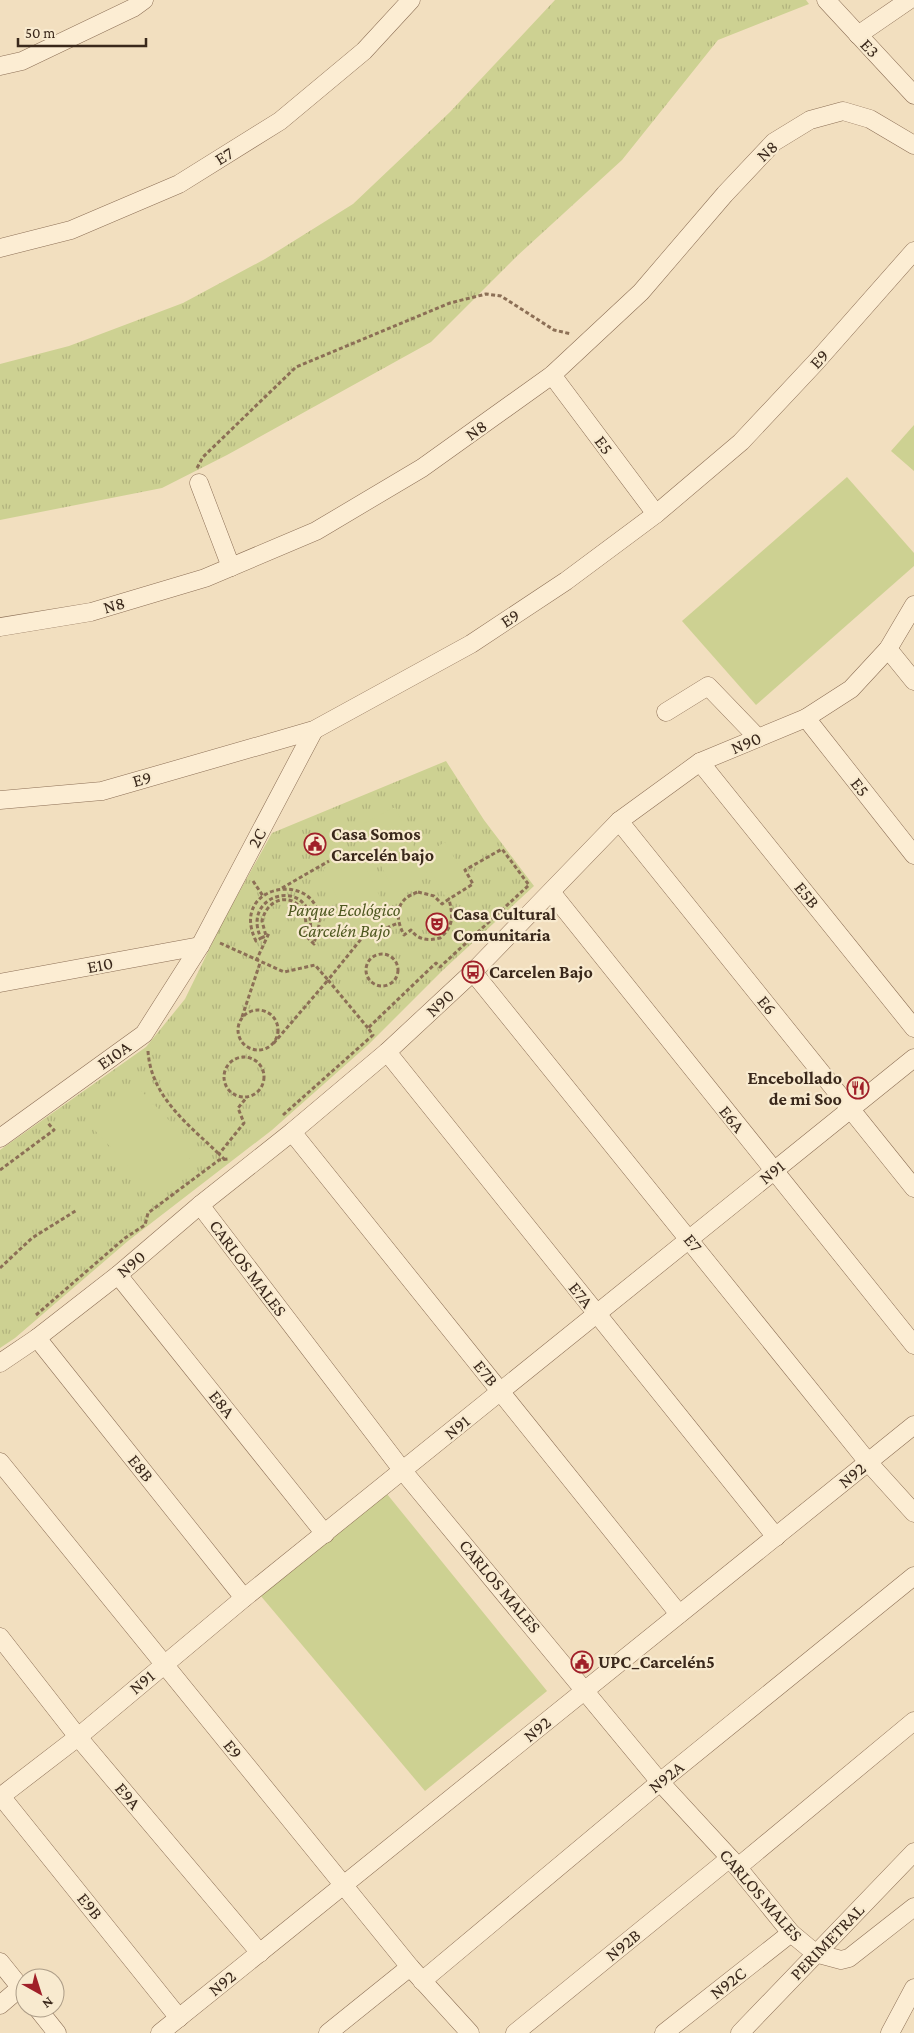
<svg xmlns="http://www.w3.org/2000/svg" width="914" height="2033" viewBox="0 0 914 2033" font-family="'Crimson Pro',serif">
  <style>
    .grass { fill: url(#grass-tufts) }
    .pitch { fill: #cdd192 }
    .lines { fill: none; stroke-linecap: round; stroke-linejoin: round }
    .minor-casing { stroke: #8c6f56; stroke-width: 19 }
    .path { stroke: #8c6f56; stroke-width: 3; stroke-dasharray: 4 2.5; stroke-linecap: butt }
    .minor { stroke: #fcedd3; stroke-width: 18 }
    .labels { text-anchor: middle; stroke-width: 4.5; stroke-linejoin: round; paint-order: stroke }
    .street-label { font-size: 18px; fill: #3a281b; stroke: #f8eacf }
    .poi-label { font-size: 18px; font-weight: bold; fill: #3a281b; stroke: #f8eacf; text-anchor: start }
    .park-label { font-size: 18px; font-style: italic; fill: #4e5820; stroke: #f8eacf }
  </style>
  <defs>
    <pattern id="grass-tufts" width="24" height="20" patternUnits="userSpaceOnUse" patternTransform="scale(1.25)"><rect width="24" height="20" fill="#cdd192"/><path d="M3 7l-1-3M5 7V3M7 7l1-3M15 17l-1-3M17 17v-4M19 17l1-3" fill="none" stroke="#b1b37d"/></pattern>
  </defs>
  <rect width="100%" height="100%" fill="#f2dfbf"/>
  <!-- grass -->
  <g class="grass">
    <path d="M555,0H806L809,4L718,40L622,160L517,256L431,342L227,455L162,488L0,520V364L69,346L183,303L265,259L353,204L450,112Z"/>
    <path d="M446,761L484,820L534,886L443,970L368,1045L272,1130L128,1241L15,1338L0,1348V1150L146,1047L185,999L222,923L272,833Z"/>
  </g>
  <!-- pitch -->
  <g class="pitch">
    <path d="M914,425V471L891,451Z"/>
    <path d="M847,477L914,553V566L756,705L682,621Z"/>
    <path d="M395,807L428,875L394,892L361,825Z"/>
    <path d="M445,842L469,883L445,896L422,856Z"/>
    <path d="M358,852L391,919L356,937L323,869Z"/>
    <path d="M134,1083L198,1151L153,1193L89,1124Z"/>
    <path d="M387,1494L547,1691L425,1791L260,1595Z"/>
  </g>
  <g class="lines">
    <!-- minor casing -->
    <g class="minor-casing">
      <g id="minor">
        <path d="M826,0L914,95"/>
        <path d="M858,35L909,0"/>
        <path d="M0,66L22,61L133,8L144,0"/>
        <path d="M0,248L71,230L179,184L280,121L364,51L411,0"/>
        <path d="M552,375L656,514"/>
        <path d="M199,483L231,567"/>
        <path d="M0,627L91,612L205,578L316,531L422,468L552,375L641,292L725,194L774,142L810,120L843,111L870,119L914,145"/>
        <path d="M888,649L914,681"/>
        <path d="M666,712L708,686L758,738"/>
        <path d="M806,718L914,855"/>
        <path d="M700,762L914,1028"/>
        <path d="M0,800L102,791L314,730L471,644L566,581L656,514L741,442L816,362L914,251"/>
        <path d="M619,821L914,1188"/>
        <path d="M551,892L914,1345"/>
        <path d="M473,972L868,1462L914,1513"/>
        <path d="M0,983L200,946"/>
        <path d="M387,1052L776,1537"/>
        <path d="M292,1132L679,1614"/>
        <path d="M0,1138L144,1034L200,946L314,730"/>
        <path d="M200,1205L403,1471L660,1782L730,1858L791,1933L815,1953L841,1960L849,1958L914,1907"/>
        <path d="M118,1275L325,1534"/>
        <path d="M37,1338L244,1598"/>
        <path d="M0,1363L37,1338L118,1275L200,1205L292,1132L387,1052L473,972L619,821L700,762L806,718L851,689L888,649L914,605"/>
        <path d="M0,1462L410,1967L470,2033"/>
        <path d="M0,1637L78,1737L260,1953"/>
        <path d="M0,1795L179,2018"/>
        <path d="M0,1797L78,1737L244,1598L914,1058"/>
        <path d="M738,1867L914,1721"/>
        <path d="M0,1962L25,1993"/>
        <path d="M422,1981L660,1782L914,1576"/>
        <path d="M0,2005L21,1987"/>
        <path d="M37,2008L57,2033"/>
        <path d="M160,2033L914,1425"/>
        <path d="M328,2033L410,1967"/>
        <path d="M515,2033L730,1858"/>
        <path d="M664,2033L791,1933"/>
        <path d="M740,2033L914,1852"/>
        <path d="M890,2033L914,1988"/>
      </g>
    </g>
    <!-- path -->
    <g class="path">
      <path d="M197,468L203,457L296,367L450,303L486,294L501,296L554,330L571,334"/>
      <path d="M253,881L263,896"/>
      <path d="M282,888L329,861"/>
      <path d="M418,892L434,896L442,904L449,899C453,916 454,926 440,938C428,941 418,940 411,930L404,935C394,916 396,899 418,892Z"/>
      <path d="M261,938L266,936L262,921C270,887 313,895 305,935L314,944C315,938 318,931 319,925C323,869 227,882 256,941L261,938C238,890 323,873 309,939"/>
      <path d="M220,943L284,972L315,965L328,980L273,1044"/>
      <circle cx="382" cy="970" r="16"/>
      <path d="M256,961L269,933"/>
      <circle cx="258" cy="1030" r="20"/>
      <path d="M242,1017L260,963"/>
      <path d="M368,1028L328,980L362,938L398,923"/>
      <path d="M148,1051C151,1097 188,1124 219,1154"/>
      <circle cx="244" cy="1077" r="20"/>
      <path d="M283,1115L373,1035L368,1028L436,963L440,967L529,885L502,849L465,870L473,884L449,899"/>
      <path d="M225,1160L219,1154L244,1123L238,1108L247,1097"/>
      <path d="M0,1170L54,1130L47,1122"/>
      <path d="M0,1268L32,1238L77,1210"/>
      <path d="M36,1315L125,1238L145,1225L148,1213L219,1160L228,1159"/>
    </g>
    <!-- minor -->
    <use href="#minor" class="minor"/>
  </g>
  <!-- icons -->
  <defs>
    <g id="civic-ring" transform="scale(1.125)"><circle r="9.5" fill="#f8eacf" stroke="#a02029" stroke-width="1.5"/><path d="M-.6-6.5H3V-4.5H.6V-3L4-1V1h2V6H-6V1h2V-1L-.6-3ZM-1.2 2.5V6h2.4V2.5Z" fill="#a02029"/></g>
    <g id="theatre-ring" transform="scale(1.125)"><circle r="9.5" fill="#f8eacf" stroke="#a02029" stroke-width="1.5"/><path d="M-5-5.5Q0-4 5-5.5V0Q5 5 0 6Q-5 5-5 0ZM-3.3-2.5H-1v1.5H-3.3ZM1-2.5H3.3v1.5H1ZM-2.8 1Q0 5.5 2.8 1Z" fill="#a02029"/></g>
    <g id="bus-ring" transform="scale(1.125)"><circle r="9.5" fill="#f8eacf" stroke="#a02029" stroke-width="1.5"/><path d="M-5-6H5V4H4V6H2V4H-2V6H-4V4H-5ZM-3.5-4V0h7V-4ZM-3.5 1.2v1.5H-2V1.2ZM2 1.2v1.5H3.5V1.2Z" fill="#a02029"/></g>
    <g id="restaurant-ring" transform="scale(1.125)"><circle r="9.5" fill="#f8eacf" stroke="#a02029" stroke-width="1.5"/><path d="M-5-6h1v4h1v-4h1v4h1v-4h1v5L-1.5 .5V6h-2V.5L-5-1ZM5-6V6H3V1.5H1.5Q1.5-4 5-6Z" fill="#a02029"/></g>
  </defs>
  <g fill-rule="evenodd">
    <use href="#civic-ring" x="315" y="844"/>
    <use href="#theatre-ring" x="437" y="924"/>
    <use href="#bus-ring" x="473" y="972"/>
    <use href="#restaurant-ring" x="858" y="1088"/>
    <use href="#civic-ring" x="582" y="1662"/>
  </g>
  <g class="labels">
    <!-- street labels -->
    <g class="street-label">
      <text transform="translate(870 48) rotate(47)" y="6">E3</text>
      <text transform="translate(767 151) rotate(-43)" y="6">N8</text>
      <text transform="translate(224 156) rotate(-32)" y="6">E7</text>
      <text transform="translate(819 359) rotate(-48)" y="6">E9</text>
      <text transform="translate(476 430) rotate(-36)" y="6">N8</text>
      <text transform="translate(604 445) rotate(53)" y="6">E5</text>
      <text transform="translate(114 605) rotate(-16)" y="6">N8</text>
      <text transform="translate(510 618) rotate(-33)" y="6">E9</text>
      <text transform="translate(746 743) rotate(-23)" y="6">N90</text>
      <text transform="translate(142 779) rotate(-16)" y="6">E9</text>
      <text transform="translate(860 787) rotate(52)" y="6">E5</text>
      <text transform="translate(257 838) rotate(-62)" y="6">2C</text>
      <text transform="translate(807 895) rotate(51)" y="6">E5B</text>
      <text transform="translate(100 965) rotate(-11)" y="6">E10</text>
      <text transform="translate(440 1003) rotate(-43)" y="6">N90</text>
      <text transform="translate(767 1005) rotate(51)" y="6">E6</text>
      <text transform="translate(114 1055) rotate(-35)" y="6">E10A</text>
      <text transform="translate(732 1119) rotate(51)" y="6">E6A</text>
      <text transform="translate(772 1172) rotate(-39)" y="6">N91</text>
      <text transform="translate(693 1243) rotate(51)" y="6">E7</text>
      <text transform="translate(131 1264) rotate(-40)" y="6">N90</text>
      <text transform="translate(248 1268) rotate(53)" y="6">CARLOS MALES</text>
      <text transform="translate(581 1295) rotate(51)" y="6">E7A</text>
      <text transform="translate(486 1373) rotate(51)" y="6">E7B</text>
      <text transform="translate(222 1404) rotate(51)" y="6">E8A</text>
      <text transform="translate(457 1427) rotate(-39)" y="6">N91</text>
      <text transform="translate(141 1468) rotate(51)" y="6">E8B</text>
      <text transform="translate(852 1475) rotate(-39)" y="6">N92</text>
      <text transform="translate(500 1586) rotate(50)" y="6">CARLOS MALES</text>
      <text transform="translate(142 1682) rotate(-40)" y="6">N91</text>
      <text transform="translate(537 1729) rotate(-39)" y="6">N92</text>
      <text transform="translate(233 1749) rotate(51)" y="6">E9</text>
      <text transform="translate(666 1777) rotate(-39)" y="6">N92A</text>
      <text transform="translate(128 1796) rotate(50)" y="6">E9A</text>
      <text transform="translate(761 1895) rotate(49)" y="6">CARLOS MALES</text>
      <text transform="translate(90 1906) rotate(51)" y="6">E9B</text>
      <text transform="translate(827 1942) rotate(-46)" y="6">PERIMETRAL</text>
      <text transform="translate(623 1945) rotate(-39)" y="6">N92B</text>
      <text transform="translate(222 1983) rotate(-39)" y="6">N92</text>
      <text transform="translate(728 1983) rotate(-38)" y="6">N92C</text>
    </g>
    <!-- poi labels -->
    <g class="poi-label">
      <text x="331" y="840">Casa Somos<tspan x="331" dy="21">Carcelén bajo</tspan></text>
      <text x="453" y="920">Casa Cultural<tspan x="453" dy="21">Comunitaria</tspan></text>
      <text x="489" y="978">Carcelen Bajo</text>
      <text x="842" y="1084" text-anchor="end">Encebollado<tspan x="842" dy="21">de mi Soo</tspan></text>
      <text x="598" y="1668">UPC_Carcelén5</text>
    </g>
    <!-- park labels -->
    <g class="park-label">
      <text x="344" y="916">Parque Ecológico<tspan x="344" dy="21">Carcelén Bajo</tspan></text>
    </g>
  </g>
  <!-- north arrow -->
  <g transform="translate(40 1993) rotate(141)"><circle r="24" fill="#f8eacf" stroke="#ac9c87"/>
  <path d="M0-4L9 19L0 12L-9 19Z" fill="#a02029"/>
  <text y="-8" font-size="14" font-weight="bold" text-anchor="middle" fill="#3a281b">N</text>
  </g>
  <!-- scale -->
  <path d="M18 38v8h128v-8" fill="none" stroke="#3a281b" stroke-width="2.5"/>
  <text x="25" y="38" font-size="15" fill="#3a281b" stroke="#f8eacf" stroke-width="4" paint-order="stroke">50 m</text>
</svg>
